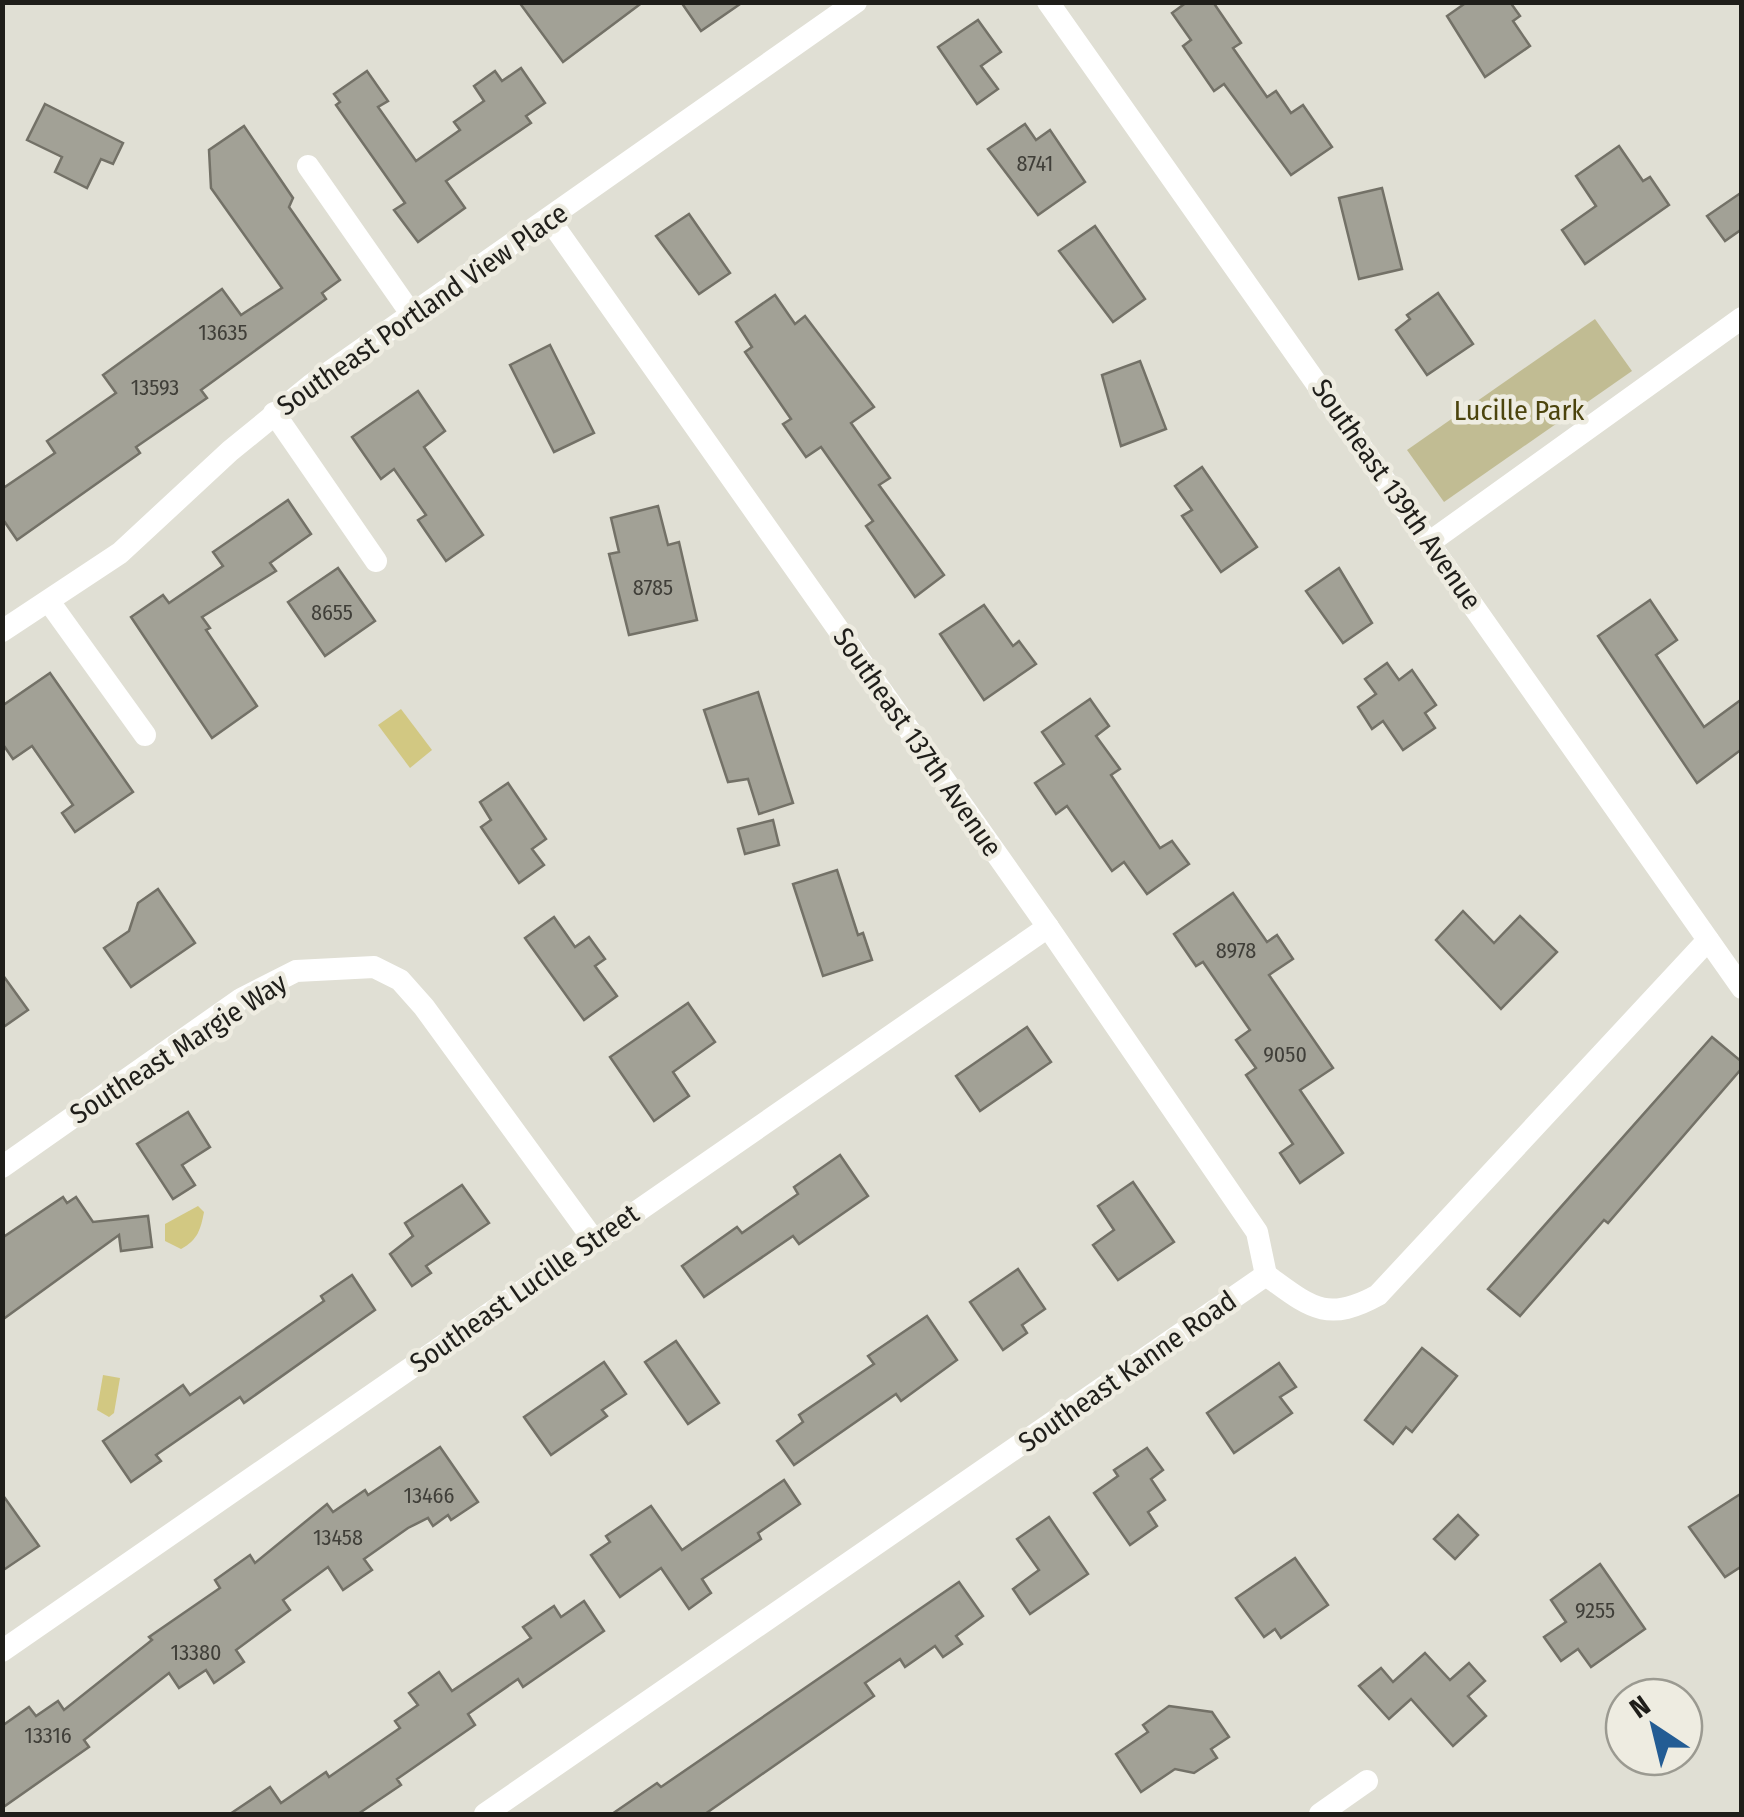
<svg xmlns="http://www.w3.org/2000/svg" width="1744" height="1817" viewBox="0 0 1744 1817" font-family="'Fira Sans Condensed',sans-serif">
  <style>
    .green { fill: #c1bc93 }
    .water { fill: #d2c882 }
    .building { fill: #a2a196; stroke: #737167; stroke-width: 2.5 }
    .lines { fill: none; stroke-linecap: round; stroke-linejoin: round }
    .minor { stroke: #fff; stroke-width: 22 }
    .labels { text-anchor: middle; stroke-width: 9; stroke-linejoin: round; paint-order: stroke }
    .number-label { font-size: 22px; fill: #403f39 }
    .street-label { font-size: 28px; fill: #1f1e1a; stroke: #eeece1 }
    .park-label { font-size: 28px; fill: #4c440d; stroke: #eeece1 }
  </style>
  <rect width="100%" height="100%" fill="#e0dfd4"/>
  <!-- green -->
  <path class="green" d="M1595,319L1632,371L1444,502L1407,450Z"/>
  <!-- water -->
  <g class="water">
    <path d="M401,709L432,750L410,768L378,725Z"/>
    <path d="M198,1206L204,1212C201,1228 198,1240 181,1249L165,1241V1224Z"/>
    <path d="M103,1375L120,1378L114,1413L109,1417L97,1410Z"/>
  </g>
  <!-- building -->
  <g class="building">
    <path d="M519,2H643L563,62Z"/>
    <path d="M681,2H743L701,31Z"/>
    <path d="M1187,2H1213L1241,43L1233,48L1267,97L1276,91L1291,113L1303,105L1332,147L1291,175L1224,84L1214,91L1183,46L1191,40L1172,13Z"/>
    <path d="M1467,2H1510L1520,16L1513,21L1530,46L1485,77L1447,16Z"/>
    <path d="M978,20L1001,52L981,66L998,89L977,104L938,47Z"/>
    <path d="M521,68L545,103L526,116L531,123L446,181L465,208L418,242L394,210L405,203L336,105L340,102L334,94L367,71L388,101L378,107L416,161L460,130L454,122L484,101L474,86L495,71L502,81Z"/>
    <path d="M45,104L123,143L113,164L101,159L87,188L55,172L62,157L27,140Z"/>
    <path d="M1025,124L1036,140L1050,130L1085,182L1038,215L988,149Z"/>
    <path d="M244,126L293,198L289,207L340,280L322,293L326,299L201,390L207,398L136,447L140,453L17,540L2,518V489L55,453L47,441L116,393L103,375L222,289L241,315L282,288L211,188L209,150Z"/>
    <path d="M1619,146L1643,181L1650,177L1669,205L1585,264L1562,230L1596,206L1576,176Z"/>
    <path d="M1382,188L1402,269L1359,279L1339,198Z"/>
    <path d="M1742,192V229L1725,241L1707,216Z"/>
    <path d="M689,214L730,273L699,294L656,236Z"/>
    <path d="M1095,226L1145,299L1113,322L1059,251Z"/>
    <path d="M1438,293L1473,344L1427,375L1396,330L1410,319L1407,315Z"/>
    <path d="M775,295L795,324L805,316L874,407L851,423L890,478L879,485L944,575L915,597L866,526L873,521L821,447L806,457L783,424L791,419L745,352L752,347L736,322Z"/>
    <path d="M550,345L594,433L554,452L510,365Z"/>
    <path d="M1140,361L1166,429L1121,446L1102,375Z"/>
    <path d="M418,391L445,431L424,447L483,535L446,561L418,520L426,515L394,469L381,479L352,437Z"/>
    <path d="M1202,467L1257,547L1221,572L1182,516L1192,510L1175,486Z"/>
    <path d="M288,500L311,534L270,563L276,571L202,617L210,628L206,630L257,706L212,738L131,617L163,595L169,603L223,566L213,552Z"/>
    <path d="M658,506L668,545L679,542L697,620L629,635L609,554L619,552L611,518Z"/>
    <path d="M338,568L375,621L325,656L288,602Z"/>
    <path d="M1339,568L1372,623L1343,643L1306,591Z"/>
    <path d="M1650,600L1677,640L1656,655L1704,727L1742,699V749L1697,783L1598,636Z"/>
    <path d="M984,605L1013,646L1019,641L1036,664L984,700L940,634Z"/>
    <path d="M1387,663L1399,680L1412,670L1436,705L1425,713L1435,728L1403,750L1383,721L1372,729L1358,707L1376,694L1365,679Z"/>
    <path d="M50,673L133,792L75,832L62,813L73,805L32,746L13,759L2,743V706Z"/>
    <path d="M758,692L793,803L759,814L748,779L728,782L704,710Z"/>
    <path d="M1090,699L1109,726L1096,736L1120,769L1111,775L1160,848L1172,841L1189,864L1147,894L1124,862L1112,871L1067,806L1056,814L1035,783L1064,764L1042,732Z"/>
    <path d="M508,783L546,839L532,849L544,865L519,883L481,827L491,820L480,802Z"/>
    <path d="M773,820L779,845L745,854L738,829Z"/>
    <path d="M837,870L858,935L863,933L872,960L823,976L793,884Z"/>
    <path d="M158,889L195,943L131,987L104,948L129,931L138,903Z"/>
    <path d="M1233,893L1267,942L1277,935L1293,959L1269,975L1333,1068L1300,1090L1343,1153L1300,1183L1280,1153L1293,1144L1246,1075L1256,1068L1236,1040L1250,1030L1203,962L1196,966L1174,934Z"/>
    <path d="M1463,911L1494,943L1520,916L1557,952L1501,1009L1436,940Z"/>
    <path d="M554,917L575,947L589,937L605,959L595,966L617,996L584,1020L525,938Z"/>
    <path d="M2,974L28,1010L2,1028Z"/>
    <path d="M688,1003L715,1042L673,1072L689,1096L654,1121L610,1057Z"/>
    <path d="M1027,1027L1051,1062L980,1111L956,1076Z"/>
    <path d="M1712,1037L1742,1062V1068L1608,1223L1604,1220L1520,1316L1488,1289Z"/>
    <path d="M188,1112L210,1147L182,1165L195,1185L173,1199L137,1144Z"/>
    <path d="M840,1155L868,1196L799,1244L793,1236L704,1297L682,1266L737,1227L742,1233L798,1194L794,1187Z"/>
    <path d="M1133,1182L1174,1242L1118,1280L1093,1245L1114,1230L1098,1206Z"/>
    <path d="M462,1185L489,1223L426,1266L431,1273L412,1286L390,1254L413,1236L405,1223Z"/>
    <path d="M63,1197L67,1203L76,1197L93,1222L148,1216L152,1247L121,1251L119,1235L2,1320V1238Z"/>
    <path d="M1018,1269L1045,1309L1022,1325L1027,1333L1003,1350L970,1302Z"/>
    <path d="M352,1275L375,1310L244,1403L240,1397L156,1455L161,1461L131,1482L103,1441L183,1385L190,1395L324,1301L321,1296Z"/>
    <path d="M927,1316L957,1360L901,1401L896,1394L794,1465L777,1441L803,1422L799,1415L874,1364L868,1356Z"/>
    <path d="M676,1341L719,1403L688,1424L645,1362Z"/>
    <path d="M1422,1348L1457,1376L1412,1432L1406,1427L1393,1444L1365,1420Z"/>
    <path d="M604,1362L626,1394L602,1410L607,1416L551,1455L524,1417Z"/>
    <path d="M1279,1363L1296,1387L1280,1397L1292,1413L1234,1453L1207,1413Z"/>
    <path d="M440,1447L478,1502L451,1520L448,1515L433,1526L428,1518L408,1528L364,1559L372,1570L343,1590L328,1567L283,1600L290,1610L236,1650L244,1662L214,1683L206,1670L179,1688L169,1673L84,1740L89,1747L2,1808V1726L29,1707L36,1716L58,1701L64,1710L152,1640L149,1637L220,1588L215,1580L250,1555L255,1563L327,1504L333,1512L365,1490L368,1495Z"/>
    <path d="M1147,1448L1163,1470L1151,1479L1165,1500L1148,1512L1157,1526L1130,1545L1094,1493L1118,1476L1114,1470Z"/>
    <path d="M784,1480L800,1504L758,1533L761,1539L702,1579L711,1593L689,1609L661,1568L620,1597L591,1555L610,1542L606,1536L651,1506L682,1550Z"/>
    <path d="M1742,1493V1566L1725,1577L1689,1527Z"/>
    <path d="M2,1494L39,1546L2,1571Z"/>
    <path d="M1458,1515L1478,1535L1455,1559L1434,1539Z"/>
    <path d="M1049,1517L1088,1574L1030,1614L1013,1589L1039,1570L1017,1539Z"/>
    <path d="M1295,1558L1328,1605L1281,1638L1275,1629L1264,1637L1236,1598Z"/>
    <path d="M1600,1564L1645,1629L1591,1667L1578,1649L1561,1661L1544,1637L1566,1622L1551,1600Z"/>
    <path d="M959,1582L983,1616L956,1636L962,1644L943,1657L935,1646L905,1667L900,1659L865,1683L874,1696L705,1814H612L657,1783L661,1787Z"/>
    <path d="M584,1601L604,1631L523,1687L518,1679L468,1714L475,1725L397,1779L401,1785L358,1814H230L270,1787L281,1803L326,1772L329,1777L400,1728L395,1721L418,1705L409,1693L439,1672L452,1691L531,1638L523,1627L554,1606L561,1617Z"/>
    <path d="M1425,1653L1450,1680L1469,1663L1485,1681L1468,1696L1486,1716L1453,1746L1411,1699L1389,1719L1359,1686L1381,1668L1393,1682Z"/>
    <path d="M1169,1706L1212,1712L1229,1737L1211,1749L1217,1758L1194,1773L1175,1769L1141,1792L1116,1754L1148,1732L1143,1725Z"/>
  </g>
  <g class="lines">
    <!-- minor -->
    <g class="minor">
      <path d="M1048,2L1742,988"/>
      <path d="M308,166L412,315"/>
      <path d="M549,219L1048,927L1257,1232L1266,1275"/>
      <path d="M274,413L376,561"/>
      <path d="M1430,542L1742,318"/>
      <path d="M50,603L145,735"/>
      <path d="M2,631L120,553L230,451L311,385L856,2"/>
      <path d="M2,1167L241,999L296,971L374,967L400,980L424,1007L593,1239"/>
      <path d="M1266,1275C1309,1306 1326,1324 1378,1295L1708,940"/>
      <path d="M2,1651L1048,927"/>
      <path d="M485,1814L1266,1275"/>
      <path d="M1320,1814L1367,1781"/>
    </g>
  </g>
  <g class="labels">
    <!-- number labels -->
    <g class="number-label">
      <text x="1035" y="171">8741</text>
      <text x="223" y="340">13635</text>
      <text x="155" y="395">13593</text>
      <text x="653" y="595">8785</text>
      <text x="332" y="620">8655</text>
      <text x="1236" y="958">8978</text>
      <text x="1285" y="1062">9050</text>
      <text x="429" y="1503">13466</text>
      <text x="338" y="1545">13458</text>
      <text x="1595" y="1618">9255</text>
      <text x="196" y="1660">13380</text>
      <text x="48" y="1743">13316</text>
    </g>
    <!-- street labels -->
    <g class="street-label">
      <text transform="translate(422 309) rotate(-35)" y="10">Southeast Portland View Place</text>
      <text transform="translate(1397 494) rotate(55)" y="10">Southeast 139th Avenue</text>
      <text transform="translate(918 742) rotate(55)" y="10">Southeast 137th Avenue</text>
      <text transform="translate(178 1048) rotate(-33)" y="10">Southeast Margie Way</text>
      <text transform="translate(524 1288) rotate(-35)" y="10">Southeast Lucille Street</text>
      <text transform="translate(1127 1371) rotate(-35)" y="10">Southeast Kanne Road</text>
    </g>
    <!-- park labels -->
    <g class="park-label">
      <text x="1519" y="420">Lucille Park</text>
    </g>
  </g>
  <!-- border -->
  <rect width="1744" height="1817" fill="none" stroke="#1f1e1a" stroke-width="10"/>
  <!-- north arrow -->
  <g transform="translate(1654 1727) rotate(325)"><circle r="48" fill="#eeece1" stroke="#9b9a91" stroke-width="2.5"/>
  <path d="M0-8L18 38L0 25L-18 38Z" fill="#235c94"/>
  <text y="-15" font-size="28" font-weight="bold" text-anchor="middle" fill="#1f1e1a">N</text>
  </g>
</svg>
